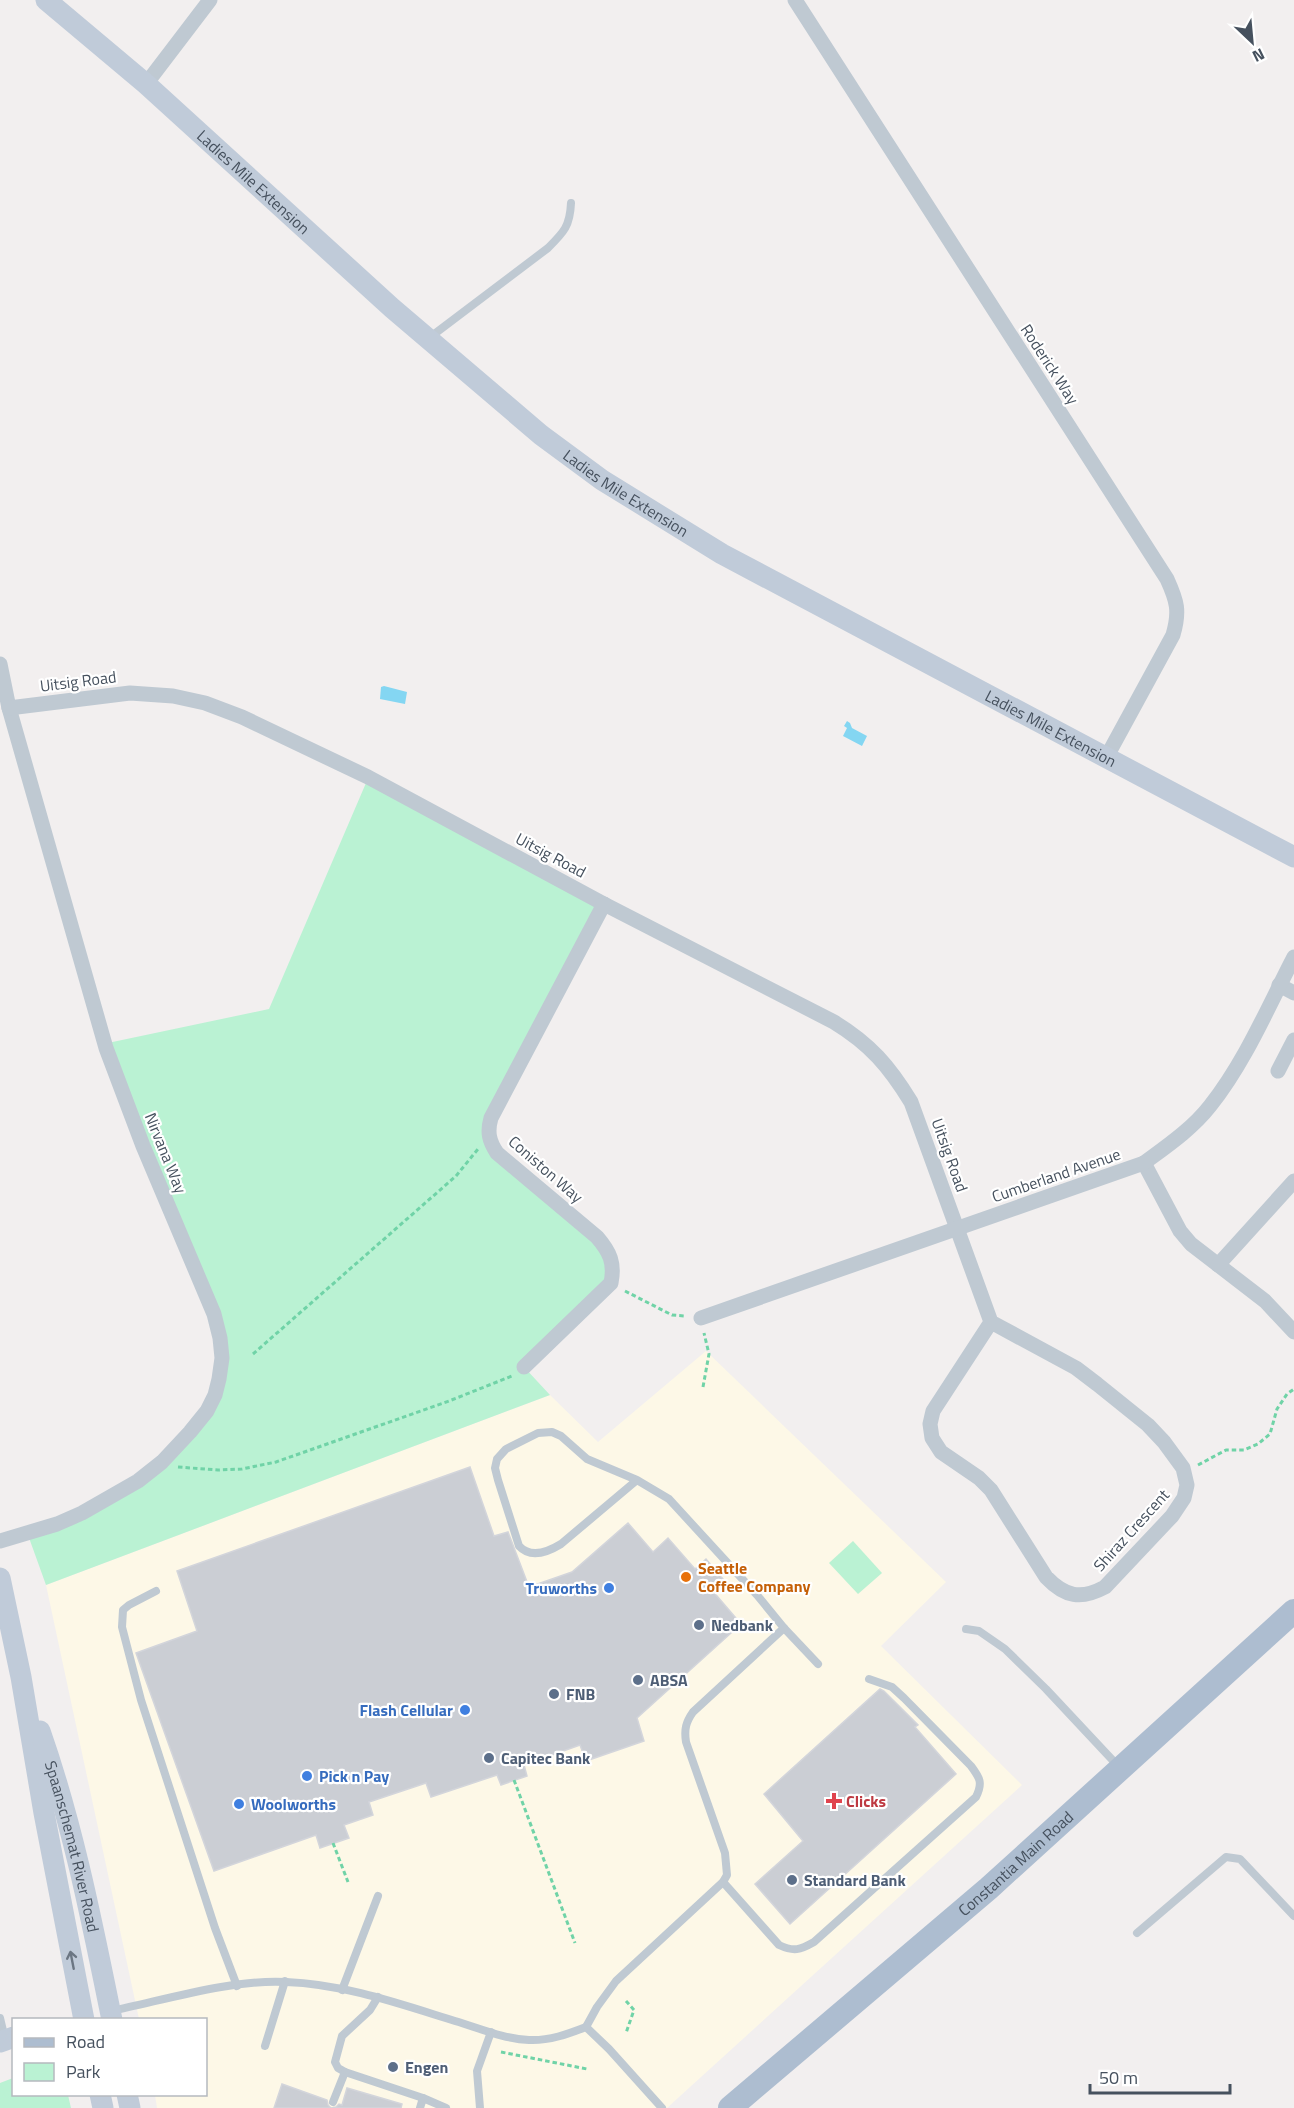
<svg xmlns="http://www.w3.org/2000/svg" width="1294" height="2108" viewBox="0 0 1294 2108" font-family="'Titillium Web',sans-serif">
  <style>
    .commercial { fill: #fdf8e7 }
    .green { fill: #baf2d3 }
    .water { fill: #84d6f2 }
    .building { fill: #cbced4; stroke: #d3d5db; stroke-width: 1.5 }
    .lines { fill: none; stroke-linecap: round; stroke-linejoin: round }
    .path { stroke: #70d3a7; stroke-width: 3; stroke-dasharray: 4.5 3; stroke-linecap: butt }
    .lane { stroke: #bfc9d2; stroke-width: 8 }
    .street { stroke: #bfc9d2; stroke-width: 15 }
    .secondary { stroke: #c0cbd9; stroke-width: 21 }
    .primary { stroke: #adbdd0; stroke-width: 24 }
    .oneway { stroke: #6b7683 }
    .food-dot { fill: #e8710a; stroke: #fff; stroke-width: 2 }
    .shop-dot { fill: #3f7fe0; stroke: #fff; stroke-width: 2 }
    .service-dot { fill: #5c6f8a; stroke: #fff; stroke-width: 2 }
    .health-dot { fill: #e0444e; stroke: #fff; stroke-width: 2 }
    .labels { text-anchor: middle; stroke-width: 4.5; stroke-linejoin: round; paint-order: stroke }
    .street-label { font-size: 16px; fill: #46515e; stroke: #fff }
    .food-label { font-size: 16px; font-weight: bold; fill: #c56008; stroke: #fff; text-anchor: start }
    .shop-label { font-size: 16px; font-weight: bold; fill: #366cbe; stroke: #fff; text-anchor: end }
    .service-label { font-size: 16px; font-weight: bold; fill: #4e5e75; stroke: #fff; text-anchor: start }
    .health-label { font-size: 16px; font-weight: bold; fill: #be3a42; stroke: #fff; text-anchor: start }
  </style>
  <rect width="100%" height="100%" fill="#f2efef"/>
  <!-- commercial -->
  <path class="commercial" d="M706,1351L946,1582L881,1646L1022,1785L667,2108H157L155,2095L206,2094V2020L139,2019L46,1585L550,1395L598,1442Z"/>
  <!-- green -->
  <g class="green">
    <path d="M366,783L604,904L489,1136L597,1237L614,1270L524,1367L550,1395L46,1585L28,1535L117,1493L190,1430L216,1381L215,1328L103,1044L269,1009Z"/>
    <path d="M853,1541L882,1573L858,1594L829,1563Z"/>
    <path d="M13,2078L14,2094L68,2095L71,2108H0V2083Z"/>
  </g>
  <!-- water -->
  <g class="water">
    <path d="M384,686L407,692L405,704L380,699L381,687Z"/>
    <path d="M847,721L850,723L852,728L867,736L862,746L843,736L847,728L844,726Z"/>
  </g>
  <!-- building -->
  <g class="building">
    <path d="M470,1467L494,1536L508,1532L529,1587L572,1572L628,1523L653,1552L668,1538L695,1569L706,1559L723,1579L711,1589L741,1624L637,1718L644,1741L586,1761L580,1745L524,1765L527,1776L501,1785L497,1775L431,1797L426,1783L369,1802L373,1815L344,1825L349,1838L320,1848L316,1835L214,1871L136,1653L197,1631L177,1571Z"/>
    <path d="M880,1689L884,1691L918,1725L915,1727L956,1774L790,1924L755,1884L803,1841L764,1794Z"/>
    <path d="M282,2084L327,2100L328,2105L331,2108L336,2107L339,2104L342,2105L347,2088L402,2104L401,2108H274Z"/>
  </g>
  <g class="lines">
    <!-- path -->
    <g class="path">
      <path d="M625,1291L672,1315L685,1316"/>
      <path d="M253,1354L456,1176L478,1149"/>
      <path d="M703,1387L709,1354L704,1333"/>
      <path d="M1198,1465L1226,1450H1244L1258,1444L1270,1434L1277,1409L1287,1394L1294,1389"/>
      <path d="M178,1467L218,1470L242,1469L276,1462L449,1401L512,1376"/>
      <path d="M514,1780L575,1943"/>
      <path d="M333,1843L348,1882"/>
      <path d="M626,2001L634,2010L626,2033"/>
      <path d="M501,2052L587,2069"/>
    </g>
    <!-- lane -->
    <g class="lane">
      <path d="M429,338L548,248C564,232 570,226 571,203"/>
      <path d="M156,1591L129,1605L123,1610L122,1627L141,1700L215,1928L237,1986"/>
      <path d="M784,1628L818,1664"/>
      <path d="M966,1629L979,1631L1005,1649L1046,1689L1119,1767"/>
      <path d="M723,1882L779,1945C794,1952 800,1950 814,1942L976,1797C983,1783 980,1778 971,1766L904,1698L892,1687L869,1679"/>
      <path d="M1137,1933L1226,1857L1240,1859L1294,1916"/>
      <path d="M342,1990L378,1896"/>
      <path d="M111,2011C165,2000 232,1979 286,1982C344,1984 400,2004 455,2021C479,2028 504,2039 529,2040C549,2041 568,2034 586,2027L609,2049L662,2108"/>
      <path d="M0,2018L5,2039"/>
      <path d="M586,2027L597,2007L616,1981L723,1882L727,1875L725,1853L686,1742C684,1729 686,1722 693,1712L784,1628L757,1595L669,1499L637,1480L587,1459L561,1436L552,1432L538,1433L506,1449L497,1459L495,1468L498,1480L519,1546C531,1559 548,1552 561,1544L637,1480"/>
      <path d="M265,2046L285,1981"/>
      <path d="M345,2072L338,2068L335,2062L342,2036L370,2010L378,1997"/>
      <path d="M333,2102L345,2072L423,2098"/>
      <path d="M420,2108L423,2098L446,2108"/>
      <path d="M480,2108L477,2071L491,2032"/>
    </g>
    <!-- street -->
    <g class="street">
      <path d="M795,0L1167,579C1177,601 1180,611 1173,635L1106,758"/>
      <path d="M146,84L210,0"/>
      <path d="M0,664L9,708L106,1048L143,1146L214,1314L220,1338L222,1358L219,1379L215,1395L207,1411L190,1432L162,1462L138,1481L82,1513L57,1524L0,1541"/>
      <path d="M9,708L130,693L173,696L205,703L242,717L368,777L604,904L834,1022C870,1044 889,1066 911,1102L991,1322L1076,1368L1097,1384L1148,1425L1164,1442L1183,1468L1187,1485L1184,1498L1172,1516L1105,1587C1081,1600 1065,1597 1046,1577L991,1490L979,1478L941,1452L932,1438L930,1424L933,1411L991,1322"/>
      <path d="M1279,985L1294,993"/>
      <path d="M1278,1071L1294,1040"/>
      <path d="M1144,1163L1180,1231L1191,1244L1265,1301L1294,1332"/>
      <path d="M1218,1265L1294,1181"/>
      <path d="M701,1318L1144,1163C1167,1146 1192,1129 1210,1106C1245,1062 1268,1007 1294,957"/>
      <path d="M524,1367L611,1283C615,1263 610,1252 597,1237L497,1153C489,1141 487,1132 491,1118L604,904"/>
    </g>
    <!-- secondary -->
    <g class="secondary">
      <path id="s1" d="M46,0L146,84L392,308L541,435L602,480L722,554L1294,857"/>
      <path d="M0,1578L21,1677L44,1813L84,2020"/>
      <path id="s2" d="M40,1731C73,1825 92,1922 112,2020"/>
      <path d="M0,2042L14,2037"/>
      <path d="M100,2094L103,2108"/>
      <path d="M127,2094L130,2108"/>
    </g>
    <!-- primary -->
    <path class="primary" id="s3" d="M730,2108L989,1888L1294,1611"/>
  </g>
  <!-- one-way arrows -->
  <defs><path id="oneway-shaft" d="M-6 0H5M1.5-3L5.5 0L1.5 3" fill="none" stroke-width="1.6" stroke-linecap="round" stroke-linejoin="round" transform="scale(1.5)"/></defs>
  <use class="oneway" href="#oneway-shaft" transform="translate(72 1960) rotate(-101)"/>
  <!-- markers -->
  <circle class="food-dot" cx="686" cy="1577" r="6"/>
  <g class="shop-dot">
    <circle cx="609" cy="1588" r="6"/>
    <circle cx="465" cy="1710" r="6"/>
    <circle cx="307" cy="1776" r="6"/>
    <circle cx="239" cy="1804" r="6"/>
  </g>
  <g class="service-dot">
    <circle cx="699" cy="1625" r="6"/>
    <circle cx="638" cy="1680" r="6"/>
    <circle cx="554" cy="1694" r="6"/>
    <circle cx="489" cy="1758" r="6"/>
    <circle cx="792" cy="1880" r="6"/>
    <circle cx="393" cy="2067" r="6"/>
  </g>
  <path class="health-dot" d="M831 1792h6v6h6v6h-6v6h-6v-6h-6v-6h6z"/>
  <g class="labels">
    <!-- street labels -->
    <g class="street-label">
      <text dy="6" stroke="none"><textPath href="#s1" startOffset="276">Ladies Mile Extension</textPath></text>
      <text transform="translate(1050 364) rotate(57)" y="6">Roderick Way</text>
      <text dy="6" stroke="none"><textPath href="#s1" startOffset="762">Ladies Mile Extension</textPath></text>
      <text transform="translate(78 681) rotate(-7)" y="6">Uitsig Road</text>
      <text dy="6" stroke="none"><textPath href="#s1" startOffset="1248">Ladies Mile Extension</textPath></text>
      <text transform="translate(551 855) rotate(28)" y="6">Uitsig Road</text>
      <text transform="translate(166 1153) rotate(68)" y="6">Nirvana Way</text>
      <text transform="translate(950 1155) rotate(70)" y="6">Uitsig Road</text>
      <text transform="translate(546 1169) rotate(41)" y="6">Coniston Way</text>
      <text transform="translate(1056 1175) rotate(-19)" y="6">Cumberland Avenue</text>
      <text transform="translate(1131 1530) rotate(-48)" y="6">Shiraz Crescent</text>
      <text dy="6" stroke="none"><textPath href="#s2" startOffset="120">Spaanschemat River Road</textPath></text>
      <text dy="6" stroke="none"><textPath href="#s3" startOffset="376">Constantia Main Road</textPath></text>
    </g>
    <!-- food labels -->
    <g class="food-label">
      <text x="698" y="1574">Seattle<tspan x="698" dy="18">Coffee Company</tspan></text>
    </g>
    <!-- shop labels -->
    <g class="shop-label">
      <text x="597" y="1594">Truworths</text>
      <text x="453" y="1716">Flash Cellular</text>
      <text x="319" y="1782" text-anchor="start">Pick n Pay</text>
      <text x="251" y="1810" text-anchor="start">Woolworths</text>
    </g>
    <!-- service labels -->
    <g class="service-label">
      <text x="711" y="1631">Nedbank</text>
      <text x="650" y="1686">ABSA</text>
      <text x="566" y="1700">FNB</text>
      <text x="501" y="1764">Capitec Bank</text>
      <text x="804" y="1886">Standard Bank</text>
      <text x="405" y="2073">Engen</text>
    </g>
    <!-- health labels -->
    <g class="health-label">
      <text x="846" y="1807">Clicks</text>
    </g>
  </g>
  <!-- legend -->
  <rect x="12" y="2018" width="195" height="78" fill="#ffffff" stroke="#b5b9bf" stroke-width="1.5"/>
  <rect x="24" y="2038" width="30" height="9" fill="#adbdd0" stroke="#b5b9bf" stroke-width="1.5"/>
  <text x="66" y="2048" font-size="18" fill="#46515e">Road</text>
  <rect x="24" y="2063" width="30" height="18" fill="#baf2d3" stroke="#b5b9bf" stroke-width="1.5"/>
  <text x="66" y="2078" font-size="18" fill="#46515e">Park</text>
  <!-- north arrow -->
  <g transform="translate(1252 42) rotate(154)" stroke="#ffffff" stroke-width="4.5" paint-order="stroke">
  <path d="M0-4.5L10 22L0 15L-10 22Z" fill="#46515e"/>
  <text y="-9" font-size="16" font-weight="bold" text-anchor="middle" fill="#46515e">N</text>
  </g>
  <!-- scale -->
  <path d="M1090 2084v9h140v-9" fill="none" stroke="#46515e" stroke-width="3"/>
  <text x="1099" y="2084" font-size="18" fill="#46515e" stroke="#ffffff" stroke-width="4.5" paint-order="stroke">50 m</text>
</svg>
